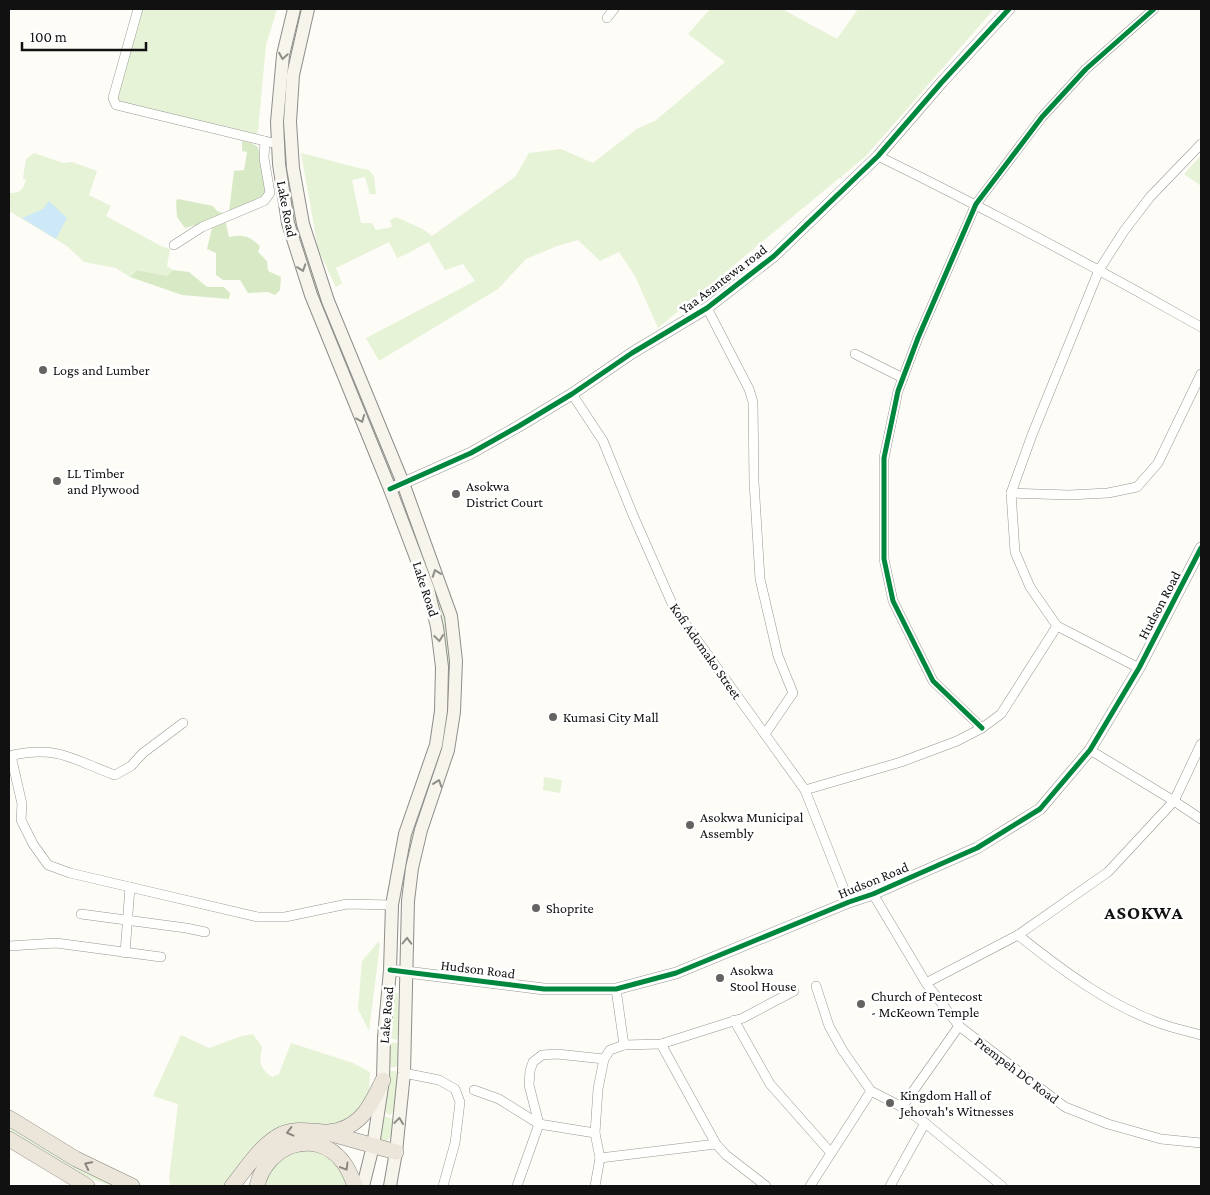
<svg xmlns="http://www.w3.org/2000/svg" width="1210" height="1195" viewBox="0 0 1210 1195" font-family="'Crimson Pro',serif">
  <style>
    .green { fill: #e7f3d7 }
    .forest { fill: #d8eac5 }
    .water { fill: #cde8f7 }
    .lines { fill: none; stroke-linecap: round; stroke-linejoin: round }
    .minor-casing { stroke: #979795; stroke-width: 10 }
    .tertiary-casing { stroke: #979795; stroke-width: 12 }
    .secondary-casing { stroke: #8e8d8b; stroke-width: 14 }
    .trunk-casing { stroke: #858482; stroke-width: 16 }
    .minor { stroke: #fffffe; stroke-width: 9 }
    .tertiary { stroke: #fffffe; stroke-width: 11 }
    .secondary { stroke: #f6f4eb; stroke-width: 12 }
    .trunk { stroke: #ece5da; stroke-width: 15 }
    .cycleway-casing { stroke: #fff; stroke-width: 8 }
    .cycleway { stroke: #00873e; stroke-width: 5 }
    .oneway { stroke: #8f8e89 }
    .oneway2 { stroke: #898680 }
    .poi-dot { fill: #646362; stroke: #fff; stroke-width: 2 }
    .labels { text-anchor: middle; stroke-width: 5; stroke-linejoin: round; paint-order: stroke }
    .street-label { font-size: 14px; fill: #111; stroke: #fff }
    .poi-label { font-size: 14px; fill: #111; stroke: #fff; text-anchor: start }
    .district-label { font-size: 19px; font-weight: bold; letter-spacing: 1px; fill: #111; stroke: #fff }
  </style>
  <rect width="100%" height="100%" fill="#fdfcf7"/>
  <!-- green -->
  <g class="green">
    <path d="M140,9H277L266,45L258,131L256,135L120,102L117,99L118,90Z"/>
    <path d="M298,9H304L290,177L393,472L392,473H390L332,340L296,235L285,178L282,110L284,81Z"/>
    <path d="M710,9H782L837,39L858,9H994L866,156L658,328L635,276L619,252L600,261L578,240L557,246L526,259L498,289L379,361L366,338L475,281L463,264L445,270L429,242C418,247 409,254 397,258L389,242L336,268L342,283L336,287L318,249L301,153C324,158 346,166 369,170L374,176L376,194H370L365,177L352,180L361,223H372L376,230L392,227L390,220L396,217L423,229L432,236L515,177L529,153L561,149L593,163L638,128L655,121L725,62L688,34Z"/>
    <path d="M34,153L63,163L72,162L97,171L89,195L111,206L106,216L161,246L170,249L167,266L173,270L167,276L137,270L130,277L116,268L84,262L67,246L9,211V193C20,193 22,191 26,180L23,178L26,159Z"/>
    <path d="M1201,155V186L1184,174Z"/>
    <path d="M403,509L407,510C421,545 436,581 444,618C464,706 430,792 405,876L403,874L446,674Z"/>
    <path d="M544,777L562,780L560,793L543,790Z"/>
    <path d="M378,942L380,944L369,1031L358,1009L362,961Z"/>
    <path d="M394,992L398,994L399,1036L396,1040L390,1038Z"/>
    <path d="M253,1034L262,1047C259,1063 259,1067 272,1077L279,1074L291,1043L353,1063L370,1072L369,1094L358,1113L340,1124L323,1125L308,1123L237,1174L224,1186H171L169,1179L178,1104L153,1096L181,1035L209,1048L242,1036Z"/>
    <path d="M394,1042L399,1045L397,1066L392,1068L389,1064V1045Z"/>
    <path d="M391,1071H396L398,1075L395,1111L389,1115L384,1111L387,1073Z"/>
    <path d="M383,1116L394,1119L391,1137L387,1141L380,1140Z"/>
    <path d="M9,1127L44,1148L118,1186C94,1186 32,1146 9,1132Z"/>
    <path d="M317,1150L337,1161L349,1186H264C267,1171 281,1153 297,1151C304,1150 311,1150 317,1150Z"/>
  </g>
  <!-- forest -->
  <g class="forest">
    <path d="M242,141L251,143L258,147L265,186V194L259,199L229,211L234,171L244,170L247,152L242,151Z"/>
    <path d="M178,199L213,206L217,211L223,213L227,219L226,223L229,237C244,234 249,236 260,246L258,252L267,261L268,271L281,277L280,290L275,295L268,292L248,293L240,280H223L216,275V253L207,249L212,228L205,229L196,225L185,228L177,217L176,201Z"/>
    <path d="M137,270L167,276L173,270L189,272L207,287H224L230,293L229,299L182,295L130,277Z"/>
  </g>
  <!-- water -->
  <path class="water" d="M49,201L67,218L56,239L22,218L43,209Z"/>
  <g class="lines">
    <!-- minor casing -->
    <g class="minor-casing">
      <g id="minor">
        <path d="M138,9L113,98L116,105L277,144"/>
        <path d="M607,18L614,9"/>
        <path d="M878,156C988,210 1095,267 1201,327"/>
        <path d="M174,245L202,227L264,201L270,193L264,158L265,141"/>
        <path d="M707,308L749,389L753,402L754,482L760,579L778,656L793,693L765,734"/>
        <path d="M855,354L903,378"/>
        <path d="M572,394L603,441L633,515L674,608L805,790L849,902"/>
        <path d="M1011,493L1069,495L1108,493L1137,487L1158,463L1201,374"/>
        <path d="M1139,668L1057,626L1030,587L1015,552L1011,493L1032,435L1099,270L1124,231L1150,197L1201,144"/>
        <path d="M183,723L143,753L131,766L115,775C75,761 59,745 13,755L12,760L22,804L21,820L33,844L48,865L70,873L258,917H285L347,904L392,905"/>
        <path d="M982,728L933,681L893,601L884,559V458L898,391L918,338L976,204L1042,117L1086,69L1154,9"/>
        <path d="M1090,750L1174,801L1201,819"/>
        <path d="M805,790L901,762L957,741L982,728L1001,714L1057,626"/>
        <path d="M873,894L926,983L959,1026L1065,1107L1108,1124L1161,1139L1201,1143"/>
        <path d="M81,914L186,928L205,932"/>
        <path d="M1018,935C1063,971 1115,1010 1171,1027C1181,1030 1191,1032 1201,1035"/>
        <path d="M9,946L56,943L161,957"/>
        <path d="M125,953L130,887"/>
        <path d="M926,983L1018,935L1108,872L1174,801L1201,744"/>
        <path d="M816,986L829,1026L843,1051L871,1091L902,1107L925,1123L1002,1186"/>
        <path d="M616,989L624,1045"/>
        <path d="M734,1020L770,1084L831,1153"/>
        <path d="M661,1044L716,1144L726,1155L766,1186"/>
        <path d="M404,1073L439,1080L455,1089L460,1102L455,1143L443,1186"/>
        <path d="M474,1090L499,1099L539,1124L595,1133"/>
        <path d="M902,1107L959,1026"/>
        <path d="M600,1158L716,1144"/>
        <path d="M517,1186L539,1124L529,1085L530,1071L533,1062L542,1055L557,1054L604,1059"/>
        <path d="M595,1186L600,1158L595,1133L598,1089L604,1059L610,1050L624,1045L661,1044L743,1018L794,991"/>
        <path d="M810,1186L871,1091"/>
        <path d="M890,1186L925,1123"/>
      </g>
    </g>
    <!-- tertiary casing -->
    <g class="tertiary-casing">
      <g id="tertiary">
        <path d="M390,489L471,453L519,426L572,394L632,353L707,308L774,256L878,156L942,82L1009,9"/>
        <path d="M390,970L544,989H616L676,973L849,902L873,894L977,848L1040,809L1090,750L1139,668L1201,548"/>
      </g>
    </g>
    <!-- secondary casing -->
    <g class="secondary-casing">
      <g id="secondary">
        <path d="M294,9L283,55L277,122L279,164L288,223L311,295L390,489L428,589L437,627L442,667L441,711L436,745L405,834L392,905L390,970L384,1037L383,1080L373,1146L363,1186"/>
        <path d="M308,9L293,75L290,122L293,168L303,224L328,301L403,483L438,580L451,616L456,661L454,712L448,750L421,830L412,868L408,901L404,1073L396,1152L390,1186"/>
      </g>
    </g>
    <!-- trunk casing -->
    <g class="trunk-casing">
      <g id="trunk">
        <path d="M9,1118L76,1159L132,1186"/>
        <path d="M328,1133L396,1152"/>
        <path d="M9,1139L87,1186"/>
        <path d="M232,1186C247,1168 260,1145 282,1134C296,1128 309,1131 324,1132C329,1133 334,1131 339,1130C364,1123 372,1102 383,1080"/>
        <path d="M257,1186C266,1146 315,1126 343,1162C348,1168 352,1178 355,1186"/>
      </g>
    </g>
    <!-- minor -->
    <use href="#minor" class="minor"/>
    <!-- tertiary -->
    <use href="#tertiary" class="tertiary"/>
    <!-- secondary -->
    <use href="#secondary" class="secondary"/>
    <!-- trunk -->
    <use href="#trunk" class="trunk"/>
    <!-- cycleway casing -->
    <g class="cycleway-casing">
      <g id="cycleway">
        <path d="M390,489L471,453L519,426L572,394L632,353L707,308L774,256L878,156L942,82L1009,9"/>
        <path d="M982,728L933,681L893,601L884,559V458L898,391L918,338L976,204L1042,117L1086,69L1154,9"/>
        <path d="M390,970L544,989H616L676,973L849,902L873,894L977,848L1040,809L1090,750L1139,668L1201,548"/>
      </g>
    </g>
    <!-- cycleway -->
    <use href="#cycleway" class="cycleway"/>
  </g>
  <!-- one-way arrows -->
  <defs><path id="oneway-chevron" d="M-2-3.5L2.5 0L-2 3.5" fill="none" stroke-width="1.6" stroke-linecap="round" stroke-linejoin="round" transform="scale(1.25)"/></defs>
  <g class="oneway">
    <use href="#oneway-chevron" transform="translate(283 56) rotate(99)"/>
    <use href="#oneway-chevron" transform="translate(302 268) rotate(71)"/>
    <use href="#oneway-chevron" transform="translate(361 419) rotate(68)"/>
    <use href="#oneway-chevron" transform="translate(436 573) rotate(-110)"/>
    <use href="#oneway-chevron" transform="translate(439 638) rotate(83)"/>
    <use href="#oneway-chevron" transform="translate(438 783) rotate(-71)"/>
    <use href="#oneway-chevron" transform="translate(407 941) rotate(-89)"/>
    <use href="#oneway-chevron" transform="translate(399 1121) rotate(-84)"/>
  </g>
  <g class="oneway2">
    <use href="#oneway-chevron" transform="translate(290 1132) rotate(166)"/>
    <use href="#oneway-chevron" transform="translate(88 1165) rotate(-153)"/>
    <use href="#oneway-chevron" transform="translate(345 1167) rotate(59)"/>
  </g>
  <!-- markers -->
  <g class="poi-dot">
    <circle cx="43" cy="370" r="5"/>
    <circle cx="57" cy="481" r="5"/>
    <circle cx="456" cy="494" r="5"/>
    <circle cx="553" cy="717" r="5"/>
    <circle cx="690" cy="825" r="5"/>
    <circle cx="536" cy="908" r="5"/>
    <circle cx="720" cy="978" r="5"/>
    <circle cx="861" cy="1004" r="5"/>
    <circle cx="890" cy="1103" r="5"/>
  </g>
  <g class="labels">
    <!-- street labels -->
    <g class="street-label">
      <text transform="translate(287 209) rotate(79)" y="5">Lake Road</text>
      <text transform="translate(723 279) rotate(-37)" y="5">Yaa Asantewa road</text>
      <text transform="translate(426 589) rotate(72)" y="5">Lake Road</text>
      <text transform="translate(1159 605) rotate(-62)" y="5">Hudson Road</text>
      <text transform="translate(706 651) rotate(55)" y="5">Kofi Adomako Street</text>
      <text transform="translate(873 880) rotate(-22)" y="5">Hudson Road</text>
      <text transform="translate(478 969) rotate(7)" y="5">Hudson Road</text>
      <text transform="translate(386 1015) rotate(-85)" y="5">Lake Road</text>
      <text transform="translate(1017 1070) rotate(37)" y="5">Prempeh DC Road</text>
    </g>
    <!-- poi labels -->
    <g class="poi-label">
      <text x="53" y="375">Logs and Lumber</text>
      <text x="67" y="478">LL Timber<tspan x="67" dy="16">and Plywood</tspan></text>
      <text x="466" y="491">Asokwa<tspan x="466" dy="16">District Court</tspan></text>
      <text x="563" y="722">Kumasi City Mall</text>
      <text x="700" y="822">Asokwa Municipal<tspan x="700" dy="16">Assembly</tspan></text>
      <text x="546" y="913">Shoprite</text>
      <text x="730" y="975">Asokwa<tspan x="730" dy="16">Stool House</tspan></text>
      <text x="871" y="1001">Church of Pentecost<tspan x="871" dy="16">- McKeown Temple</tspan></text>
      <text x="900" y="1100">Kingdom Hall of<tspan x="900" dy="16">Jehovah's Witnesses</tspan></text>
    </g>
    <!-- district labels -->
    <g class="district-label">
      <text x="1144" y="919">ASOKWA</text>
    </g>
  </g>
  <!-- border -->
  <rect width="1210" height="1195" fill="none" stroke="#111111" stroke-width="20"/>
  <!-- scale -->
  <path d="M22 42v8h124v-8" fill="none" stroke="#111111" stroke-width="2.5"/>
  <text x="30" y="42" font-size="15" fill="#111111" stroke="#ffffff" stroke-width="4" paint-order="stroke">100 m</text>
</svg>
